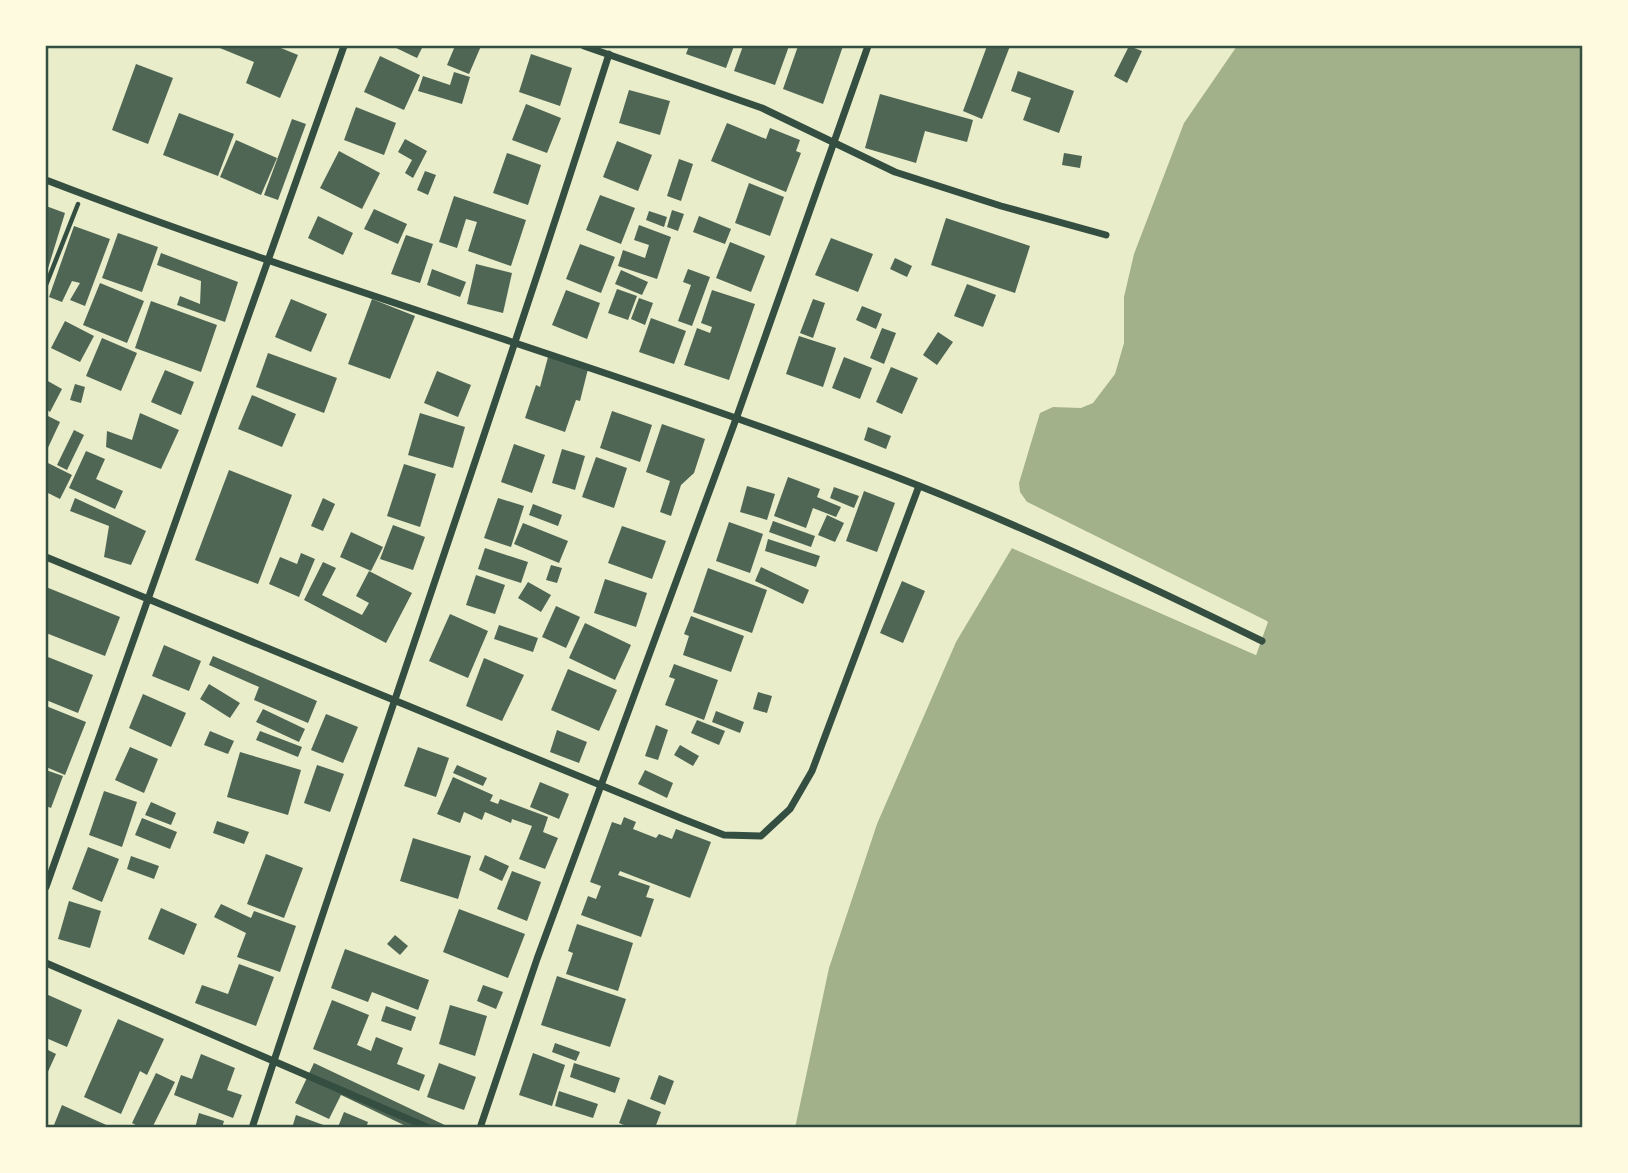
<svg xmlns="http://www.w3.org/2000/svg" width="1628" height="1173" font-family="'PT Sans',sans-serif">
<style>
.water{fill:#a3b18a}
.pier{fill:#e9edc9}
.building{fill:#4f6655}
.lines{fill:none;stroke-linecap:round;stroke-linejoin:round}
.path{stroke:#344e41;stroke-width:4.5}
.minor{stroke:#344e41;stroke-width:7}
.neatline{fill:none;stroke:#344e41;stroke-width:2.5}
</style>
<rect width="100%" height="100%" fill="#e9edc9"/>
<polygon class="water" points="1237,46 1582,46 1582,1127 795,1128 829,968 877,824 956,642 1012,548 1256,655 1267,621 1027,502 1020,492 1019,483 1040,413 1053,407 1081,408 1093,403 1115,374 1124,343 1124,297 1134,254 1184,123"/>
<polygon class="pier" points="1027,502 1268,622 1256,655 1012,548 1013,545 1254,650 1259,640 1263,623 1026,506"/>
<g class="building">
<polygon points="215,46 276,46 298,55 280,98 246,83 254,62"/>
<polygon points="392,46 423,46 417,58"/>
<polygon points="455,46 481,46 469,74 447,65"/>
<polygon points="689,46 734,46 726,68 686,54"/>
<polygon points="743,46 789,46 775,85 734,71"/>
<polygon points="798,46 843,46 823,104 783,89"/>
<polygon points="987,46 1010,46 982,119 963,111"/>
<polygon points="1129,46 1142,51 1127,83 1114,76"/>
<polygon points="531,54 572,68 560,106 519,92"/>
<polygon points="380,56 420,75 404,110 364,92"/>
<polygon points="136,64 173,78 148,144 112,130"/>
<polygon points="1018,71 1074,91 1059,133 1023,120 1031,98 1011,91"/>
<polygon points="454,72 470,77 462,104 418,91 423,76 450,85"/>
<polygon points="629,90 670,101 660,135 619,123"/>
<polygon points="880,94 973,120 967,142 925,131 916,163 865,148"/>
<polygon points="526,104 561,118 547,153 512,140"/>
<polygon points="356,107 396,123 384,155 344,140"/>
<polygon points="179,113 234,134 218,176 163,155"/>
<polygon points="292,119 306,124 278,200 264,195"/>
<polygon points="727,123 766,139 770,128 800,140 796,151 801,153 786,192 711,161"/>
<polygon points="405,139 427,151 413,178 405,173 412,160 398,152"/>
<polygon points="236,140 277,158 261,195 220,177"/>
<polygon points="617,141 652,155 638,191 603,177"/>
<polygon points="339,151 380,173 362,209 320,188"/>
<polygon points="507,153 541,165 528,205 493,193"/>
<polygon points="1064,153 1082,156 1080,168 1062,165"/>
<polygon points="679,159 693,164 681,201 667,196"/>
<polygon points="425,171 436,175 428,195 417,190"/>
<polygon points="749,183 784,197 770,236 735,223"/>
<polygon points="600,195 635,208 621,244 586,230"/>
<polygon points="454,196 526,220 511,266 468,251 477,222 466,219 457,248 439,242"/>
<polygon points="46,206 65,213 46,275"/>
<polygon points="374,209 407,224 398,244 364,229"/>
<polygon points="672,210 684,214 678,231 667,227"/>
<polygon points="649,211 667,217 664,227 646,220"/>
<polygon points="318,216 353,233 343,255 308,238"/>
<polygon points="699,216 731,229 725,244 693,232"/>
<polygon points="946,218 1030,246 1015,293 931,265"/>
<polygon points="639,225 671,237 657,279 618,266 623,250 645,258 649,245 634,240"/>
<polygon points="74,226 110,239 85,306 70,300 80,283 72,281 62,302 49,297"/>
<polygon points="118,233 158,247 142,292 102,278"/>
<polygon points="406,235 433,244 420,283 391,274"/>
<polygon points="831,238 873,254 858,292 815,275"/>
<polygon points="730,242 765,256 751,292 716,278"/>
<polygon points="580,244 615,257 601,293 566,279"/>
<polygon points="161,253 238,282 225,322 177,305 180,296 200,304 201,281 157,265"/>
<polygon points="895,258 912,266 907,277 890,269"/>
<polygon points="476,264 512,273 503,313 467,304"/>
<polygon points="432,269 466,282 460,297 427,285"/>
<polygon points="688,269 710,277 692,326 678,321 691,285 683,282"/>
<polygon points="621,270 648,282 642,295 615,284"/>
<polygon points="100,283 144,301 127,343 83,325"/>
<polygon points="967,284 996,295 983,327 954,316"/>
<polygon points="617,289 637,296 628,320 608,313"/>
<polygon points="566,290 600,303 587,339 552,325"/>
<polygon points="712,290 755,304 729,380 684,365 697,328 710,333 712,327 701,323"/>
<polygon points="639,298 653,303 645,325 631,319"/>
<polygon points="291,299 327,314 311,352 275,337"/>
<polygon points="372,299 415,316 390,379 348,364"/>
<polygon points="813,299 825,303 813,338 800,333"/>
<polygon points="151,301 217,325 201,372 135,348"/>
<polygon points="862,306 882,314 876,329 856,320"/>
<polygon points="651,318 686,331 674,364 639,352"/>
<polygon points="65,321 94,336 80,362 51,348"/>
<polygon points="882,328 896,333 884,364 870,358"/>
<polygon points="938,332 953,342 937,365 923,355"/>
<polygon points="799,336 836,348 823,387 786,374"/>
<polygon points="102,338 137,353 121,391 86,376"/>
<polygon points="268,353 337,378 324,413 256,387"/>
<polygon points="548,357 588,369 580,401 576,400 565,432 525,418 536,385 540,387"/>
<polygon points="844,357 872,368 860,399 832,388"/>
<polygon points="891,367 918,378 902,414 876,402"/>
<polygon points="165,370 194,382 181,415 151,402"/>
<polygon points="437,371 471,385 458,417 424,403"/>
<polygon points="46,380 62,389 50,412 46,409"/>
<polygon points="75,384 85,387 81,403 70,400"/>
<polygon points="252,395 296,414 282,447 238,429"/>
<polygon points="612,411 652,425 640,462 600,448"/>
<polygon points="140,413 179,430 161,469 106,447 107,431 132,440"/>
<polygon points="420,413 465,427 453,468 408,455"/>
<polygon points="46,415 60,422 46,452"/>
<polygon points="662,424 705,439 694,473 681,485 671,516 660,512 670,481 646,472"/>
<polygon points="868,427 891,436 886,449 864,440"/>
<polygon points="74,430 84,435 67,470 57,465"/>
<polygon points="514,444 545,455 532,493 501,482"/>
<polygon points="562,449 585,456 575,490 552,483"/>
<polygon points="86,451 105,459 96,479 123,491 115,509 69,488"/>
<polygon points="596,457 627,468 614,508 582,497"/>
<polygon points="46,462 72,475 60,499 46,492"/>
<polygon points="404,464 436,474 420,527 387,516"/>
<polygon points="229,470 292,495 258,584 195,560"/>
<polygon points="788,477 820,489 817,497 841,507 836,517 813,508 806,528 774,516"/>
<polygon points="747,486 775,494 767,520 740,512"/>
<polygon points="834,487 859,496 854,508 830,498"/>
<polygon points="864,491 895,503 877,552 846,541"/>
<polygon points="75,498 146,531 131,565 104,557 109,526 70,511"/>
<polygon points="323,498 335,504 323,531 311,526"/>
<polygon points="498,498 524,506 511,547 484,538"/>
<polygon points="533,504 562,515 558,526 529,515"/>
<polygon points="827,515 844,523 835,542 818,535"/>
<polygon points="773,521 815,536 811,547 769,532"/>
<polygon points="729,522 763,534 750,573 716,561"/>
<polygon points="523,523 568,541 559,563 514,544"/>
<polygon points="393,525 425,537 413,570 380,559"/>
<polygon points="622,526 666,541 652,579 608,563"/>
<polygon points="351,532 383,547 371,571 340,557"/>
<polygon points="768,539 820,556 816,567 765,551"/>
<polygon points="485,548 528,562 521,583 478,569"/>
<polygon points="301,553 315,559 299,597 269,584 280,557 297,564"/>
<polygon points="323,562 336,568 322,595 362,615 369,603 356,596 369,571 412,593 386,643 304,600"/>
<polygon points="551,565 562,568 557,583 546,580"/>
<polygon points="761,567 809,590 803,604 755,581"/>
<polygon points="708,568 767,590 752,633 693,612"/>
<polygon points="476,575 505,585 495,614 466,605"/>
<polygon points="605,579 647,593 636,627 594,613"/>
<polygon points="902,581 925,591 903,643 880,633"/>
<polygon points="528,582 551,595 541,612 518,598"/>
<polygon points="46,587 120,617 105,656 46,633"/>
<polygon points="556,606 580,617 566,648 542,637"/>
<polygon points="450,614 488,631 468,678 429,661"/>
<polygon points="691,616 744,636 731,672 683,655 689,636 684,634"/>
<polygon points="585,623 631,645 615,680 569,658"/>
<polygon points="499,625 538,638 533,652 494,639"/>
<polygon points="164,645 201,661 189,691 152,676"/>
<polygon points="213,656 317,701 308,723 254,700 259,687 209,665"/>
<polygon points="48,657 93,675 78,713 46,700"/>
<polygon points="484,658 524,675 502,721 466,706"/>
<polygon points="674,664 718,680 704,720 665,705 675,679 669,677"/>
<polygon points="568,669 617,690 599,731 551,710"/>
<polygon points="209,684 240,703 230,718 200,699"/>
<polygon points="758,692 772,696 767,713 753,709"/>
<polygon points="143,694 186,713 171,747 129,728"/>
<polygon points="46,706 86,722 65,775 46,767"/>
<polygon points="263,709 305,729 299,742 256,722"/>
<polygon points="716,711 744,722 740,733 712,722"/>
<polygon points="326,714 358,727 343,763 311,750"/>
<polygon points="697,720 725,731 719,745 691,733"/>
<polygon points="656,725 668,730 658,760 645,756"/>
<polygon points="557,730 587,742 579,763 550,752"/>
<polygon points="210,731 234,741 228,754 204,745"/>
<polygon points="260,731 302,747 298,757 256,740"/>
<polygon points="680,745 699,756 693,766 674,755"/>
<polygon points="130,747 158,759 144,793 115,780"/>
<polygon points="418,747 449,758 436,797 404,786"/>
<polygon points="240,752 301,770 288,815 227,797"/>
<polygon points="317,765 344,774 330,812 304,803"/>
<polygon points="457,765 487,778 483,786 453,773"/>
<polygon points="46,770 63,776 51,808 46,806"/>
<polygon points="645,770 673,783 667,798 638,784"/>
<polygon points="453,777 493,795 490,801 498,804 500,799 548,817 543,832 558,838 545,869 519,859 532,826 512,819 511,823 485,812 482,820 464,812 460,823 437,814"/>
<polygon points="540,782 569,794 559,819 530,807"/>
<polygon points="104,791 137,802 122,847 89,835"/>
<polygon points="151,802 176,813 171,825 145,815"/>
<polygon points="624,817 636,822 633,829 656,838 659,834 672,839 676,829 711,842 690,898 620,871 618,875 650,886 646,897 654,899 641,937 581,915 588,896 596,899 601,886 590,882 612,822 621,825"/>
<polygon points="142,818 177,832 170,849 135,835"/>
<polygon points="217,821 249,832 244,844 213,833"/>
<polygon points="413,838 471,856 458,899 400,881"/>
<polygon points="88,847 119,859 102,902 72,889"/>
<polygon points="266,854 303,868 284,918 247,904"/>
<polygon points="485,855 509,866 502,881 479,870"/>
<polygon points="131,856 159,866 154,879 127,869"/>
<polygon points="512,871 541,882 527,921 497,909"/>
<polygon points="69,901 101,911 90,948 58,939"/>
<polygon points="221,904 251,918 254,911 296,926 280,972 237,957 246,933 214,917"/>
<polygon points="161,908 197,924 184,955 148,939"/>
<polygon points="459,909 525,934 508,978 443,952"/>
<polygon points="577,924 633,943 618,991 566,974 573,953 568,951"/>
<polygon points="395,935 408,946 400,955 387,944"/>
<polygon points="345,949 429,980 418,1010 372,992 368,1002 331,988"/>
<polygon points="239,964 274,977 256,1026 195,1003 202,985 228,994"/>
<polygon points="557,976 626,999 610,1047 541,1025"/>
<polygon points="483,985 503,992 496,1009 477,1001"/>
<polygon points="46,994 82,1010 67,1047 46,1038"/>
<polygon points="332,1000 369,1015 357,1045 371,1051 376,1037 403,1048 397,1064 425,1075 419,1091 313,1049"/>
<polygon points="450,1005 487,1016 475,1056 439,1044"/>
<polygon points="386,1006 416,1017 411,1031 381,1021"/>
<polygon points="118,1019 164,1039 147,1075 140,1071 121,1114 84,1097"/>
<polygon points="555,1043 580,1052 576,1061 552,1052"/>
<polygon points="46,1049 56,1054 46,1076"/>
<polygon points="533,1053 565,1065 552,1106 519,1095"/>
<polygon points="201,1054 235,1068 227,1090 242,1095 233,1118 174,1095 181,1075 192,1079"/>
<polygon points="314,1063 451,1128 410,1128 341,1095 329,1119 295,1103"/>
<polygon points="439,1063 476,1077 464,1110 427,1097"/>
<polygon points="574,1063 620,1078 615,1093 570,1077"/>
<polygon points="156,1073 175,1082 152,1128 141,1128 132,1123"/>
<polygon points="659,1075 674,1081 665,1105 650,1099"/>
<polygon points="559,1091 598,1104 593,1118 555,1106"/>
<polygon points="628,1099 661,1112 655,1128 631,1128 619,1123"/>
<polygon points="62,1105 113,1128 54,1125"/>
<polygon points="344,1112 368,1122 366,1128 338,1127"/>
<polygon points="199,1113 224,1121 222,1128 195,1128"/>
<polygon points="296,1115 329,1127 329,1128 292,1128"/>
</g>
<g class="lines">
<polyline class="path" points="46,285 78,204"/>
<g class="minor">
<polyline points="584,46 762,108 895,172 1001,206 1106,235"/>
<path d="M46,180C335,291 634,374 922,487C1038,533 1150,586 1262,641"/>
<polyline points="46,557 683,819 724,835 761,836 790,809 812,771 919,486"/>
<polyline points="46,887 344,46"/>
<polyline points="46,963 429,1128"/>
<path d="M252,1128C369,769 495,413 609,54"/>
<polyline points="480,1128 537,959 736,419 868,46"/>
</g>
</g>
<rect width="1628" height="1173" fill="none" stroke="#fefae0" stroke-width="94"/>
<rect x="47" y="47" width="1534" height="1079" class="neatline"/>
</svg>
